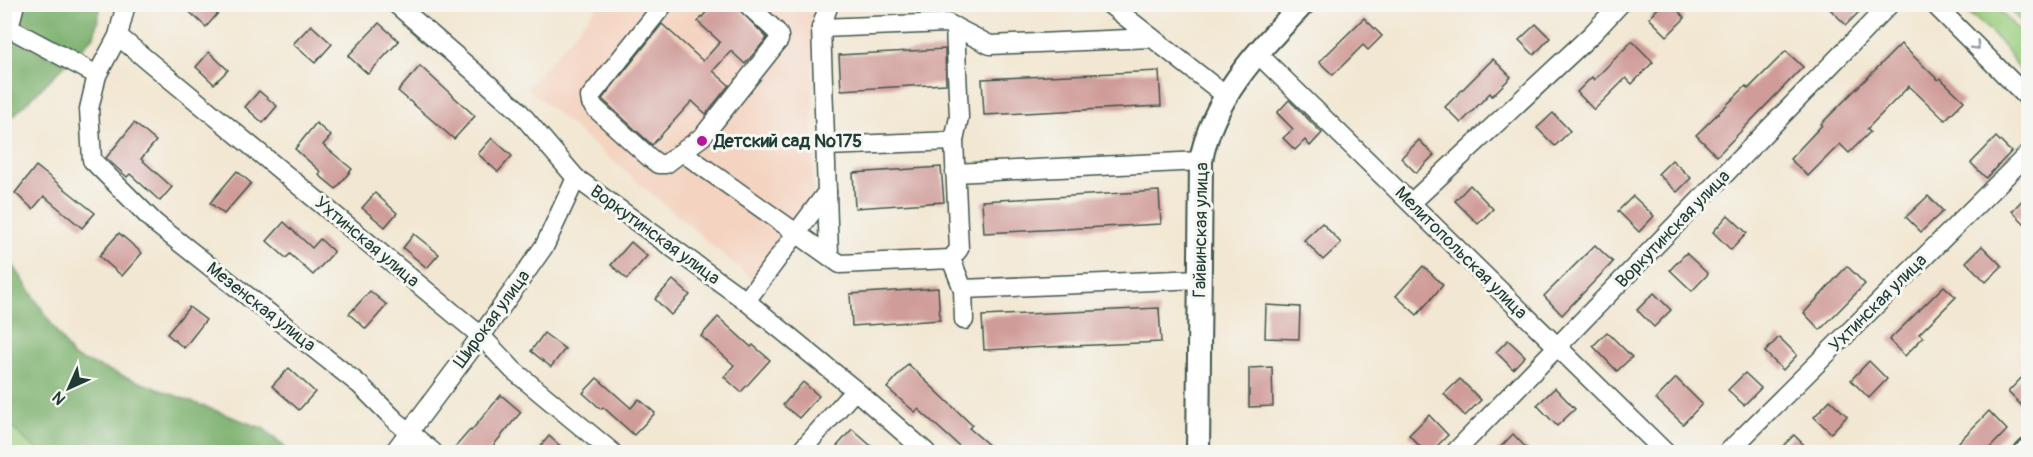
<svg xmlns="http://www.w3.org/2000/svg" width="2033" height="457" font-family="Pangolin,sans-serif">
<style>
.built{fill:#f4d3c0}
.green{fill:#9acd7e;stroke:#5c8559;stroke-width:1.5}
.forest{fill:#7bb06d;stroke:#4d7650;stroke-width:1.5}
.building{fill:#d09c99}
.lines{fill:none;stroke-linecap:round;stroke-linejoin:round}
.minor-casing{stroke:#3f564c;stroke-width:21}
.major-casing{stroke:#3f564c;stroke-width:26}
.minor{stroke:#fff;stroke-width:18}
.major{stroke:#fff;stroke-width:22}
.oneway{stroke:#8f9e9a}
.poi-dot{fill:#b5179e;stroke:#f6f6f2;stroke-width:2}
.labels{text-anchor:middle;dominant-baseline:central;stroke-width:6;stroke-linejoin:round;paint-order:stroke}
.poi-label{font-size:18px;font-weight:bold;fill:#1f3d34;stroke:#f6f6f2;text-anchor:start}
.street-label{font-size:18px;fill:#1f3d34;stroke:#f6f6f2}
</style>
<rect width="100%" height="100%" fill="#f6f6f2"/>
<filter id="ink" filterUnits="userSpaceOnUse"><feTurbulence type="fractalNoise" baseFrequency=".0167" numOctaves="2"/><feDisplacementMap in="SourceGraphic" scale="12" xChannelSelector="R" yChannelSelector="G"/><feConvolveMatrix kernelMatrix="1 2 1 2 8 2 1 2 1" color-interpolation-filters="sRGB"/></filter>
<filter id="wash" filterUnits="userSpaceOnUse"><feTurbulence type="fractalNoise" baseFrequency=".008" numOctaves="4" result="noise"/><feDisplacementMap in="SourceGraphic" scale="24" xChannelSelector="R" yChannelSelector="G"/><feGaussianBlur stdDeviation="1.35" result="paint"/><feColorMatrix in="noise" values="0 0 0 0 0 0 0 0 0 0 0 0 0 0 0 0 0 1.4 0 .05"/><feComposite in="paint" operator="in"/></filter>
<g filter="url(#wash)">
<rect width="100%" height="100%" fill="#f2e7d2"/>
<polygon class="built" points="599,5 812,5 814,194 752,279 527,88"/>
<g class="green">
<path d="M1954,5H1994L2028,40V83C2010,52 1988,22 1954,5Z"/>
<polygon points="2005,5 2028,5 2028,29"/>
<polygon points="5,421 39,452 5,452"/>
</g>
<g class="forest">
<polygon points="5,5 101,5 94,36 5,124"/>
<polygon points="4,251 73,357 264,429 290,452 39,452 5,421"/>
</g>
<g id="blocks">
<g class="building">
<polygon points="181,4 226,4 206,27"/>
<polygon points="713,4 734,4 767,38 745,64 731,51 713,71 729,85 706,114 692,101 652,145 602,99 662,24 703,61 720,42 698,22"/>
<polygon points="1662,4 1672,4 1685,18 1667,36 1649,18"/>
<polygon points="1825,4 1867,4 1846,25"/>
<polygon points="1364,18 1382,36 1368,50 1363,45 1333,75 1319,62"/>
<polygon points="379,23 399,41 368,74 348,56"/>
<polygon points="1536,24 1550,38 1534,55 1519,40"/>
<polygon points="311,25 332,44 315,63 293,44"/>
<polygon points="1632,41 1653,62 1632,84 1626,78 1594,110 1577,92 1592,77 1594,80"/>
<polygon points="1901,44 1938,80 1940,78 1964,101 1945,120 1909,86 1867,129 1870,132 1849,153 1840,144 1808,176 1790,159 1822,125 1821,124"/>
<polygon points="945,49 946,84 841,90 839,55"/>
<polygon points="1786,51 1803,67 1717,156 1696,135 1746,86 1748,89"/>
<polygon points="209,52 228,70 214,84 196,67"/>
<polygon points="1493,59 1511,77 1492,96 1490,93 1461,123 1445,107"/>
<polygon points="420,66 475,116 454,139 398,91"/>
<polygon points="1159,71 1161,106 984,115 982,79"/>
<polygon points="259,91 277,106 263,123 245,107"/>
<polygon points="1289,100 1322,133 1310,146 1305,140 1295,150 1283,138 1293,129 1277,113"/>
<polygon points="1553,113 1570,131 1555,146 1537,128"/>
<polygon points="134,123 156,141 141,159 172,187 160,201 130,174 127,177 106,158"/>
<polygon points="316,123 331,136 323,145 352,169 336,189 319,175 321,172 295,149"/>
<polygon points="1996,137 2011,152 1986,178 1971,163"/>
<polygon points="492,138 512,156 498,172 478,154"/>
<polygon points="1419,140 1434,155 1416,173 1401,158"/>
<polygon points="1672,160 1691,178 1677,192 1658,174"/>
<polygon points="36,166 95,213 82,228 44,196 33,209 15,193"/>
<polygon points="941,167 944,202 855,208 853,173"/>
<polygon points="237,171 251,183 224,214 210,203"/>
<polygon points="1470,185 1493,209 1478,224 1455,201"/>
<polygon points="1159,191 1161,224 984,233 982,201"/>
<polygon points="375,193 397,213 385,227 362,208"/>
<polygon points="2028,194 2028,227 2012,211"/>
<polygon points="1633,196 1654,216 1639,232 1618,211"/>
<polygon points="1928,196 1943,211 1921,232 1906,217"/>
<polygon points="1728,215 1747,233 1731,250 1713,232"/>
<polygon points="284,222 312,248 320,239 334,252 313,275 290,254 286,258 267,241"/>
<polygon points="1322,223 1341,243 1323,260 1304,240"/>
<polygon points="119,233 142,253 122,276 99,256"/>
<polygon points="414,234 439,254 427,268 403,248"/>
<polygon points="631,242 647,256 627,279 611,265"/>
<polygon points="1595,245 1613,262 1562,315 1544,296"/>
<polygon points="1982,246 2002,266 1986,282 1966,262"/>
<polygon points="1686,253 1708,274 1692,291 1670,270"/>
<polygon points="1423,266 1443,285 1417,315 1396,296"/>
<polygon points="1847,266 1865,284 1820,330 1804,313"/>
<polygon points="673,280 690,295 671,315 655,299"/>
<polygon points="1944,286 1956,297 1919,334 1923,337 1905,356 1889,340"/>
<polygon points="938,288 940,320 852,326 850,294"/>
<polygon points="370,291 387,305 366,329 349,314"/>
<polygon points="1654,293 1671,310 1654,327 1637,310"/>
<polygon points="1266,305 1300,307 1299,339 1265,338"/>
<polygon points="189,307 206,320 184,348 167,334"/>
<polygon points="1159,308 1161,342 984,350 982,316"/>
<polygon points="718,317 751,347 753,345 770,360 741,392 724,377 734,365 701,336"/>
<polygon points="1607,332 1632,357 1617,371 1593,346"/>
<polygon points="544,333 565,349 551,367 531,351"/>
<polygon points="1779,337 1797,355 1783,370 1765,352"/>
<polygon points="1508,340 1525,356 1513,369 1496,352"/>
<polygon points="1869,361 1887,379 1869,398 1851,380"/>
<polygon points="908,364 972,425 969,428 998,453 967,453 918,409 915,412 887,388"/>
<polygon points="1272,367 1273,406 1249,407 1249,368"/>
<polygon points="289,368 315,392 299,410 272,386"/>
<polygon points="2028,371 2028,412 2008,392"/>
<polygon points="1745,373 1761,388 1744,405 1728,390"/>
<polygon points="597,378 631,408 639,399 655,413 634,435 603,407 601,409 583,393"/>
<polygon points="1676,378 1702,404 1683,424 1656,399"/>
<polygon points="1460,379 1481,400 1465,416 1444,394"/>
<polygon points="803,382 819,396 799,418 783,405"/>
<polygon points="1555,388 1575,409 1557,426 1537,405"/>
<polygon points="501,395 521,412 487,453 450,453 470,430 471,431"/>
<polygon points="1830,400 1847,416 1831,433 1814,417"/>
<polygon points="1989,411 2007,430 1985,453 1948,453"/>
<polygon points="1429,415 1448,435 1430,453 1426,453 1409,435"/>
<polygon points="852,429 879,453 831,453"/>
<polygon points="1513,434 1531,453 1495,453"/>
<polygon points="1794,435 1812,453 1776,453"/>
<polygon points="549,436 568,453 535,453"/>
</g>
</g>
</g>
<g filter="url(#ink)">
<use href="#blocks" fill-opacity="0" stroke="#3f564c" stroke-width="1.5"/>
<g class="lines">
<g class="minor-casing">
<g id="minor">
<polyline points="15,4 9,28 97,75"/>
<polyline points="126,4 118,36 97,75 89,109 92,160 155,223 360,385 396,421 433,452"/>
<polyline points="396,4 517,109 576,178 746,301 855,390 926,452"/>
<polyline points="664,4 590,97 591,103 595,108 650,158 658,164 666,164 703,136 779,40 779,36 776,31 747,4"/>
<polyline points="1109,4 1225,95"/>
<polyline points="1934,4 2028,98"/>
<polyline points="821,28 947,23 990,45 1152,38"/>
<polyline points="118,36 481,336 513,370 612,452"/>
<polyline points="1257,53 1665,452"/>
<polyline points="826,146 954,141"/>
<polyline points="682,152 840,264 951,259 963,289 1200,279"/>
<polyline points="955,173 1201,161"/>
<polyline points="827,192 829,256"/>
<polyline points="1411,203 1592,34 1620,4"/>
<polyline points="951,259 959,249 954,141 959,117 955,27"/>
<polyline points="963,289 964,320"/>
<polyline points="746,301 827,192 821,28 829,4"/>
<polyline points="394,452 481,336 545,245 576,178"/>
<polyline points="800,452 855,390"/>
<polyline points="1455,452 1890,4"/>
<polyline points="1728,452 2028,154"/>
<polyline points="2023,452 2028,447"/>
</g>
</g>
<g class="major-casing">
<path id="major" d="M1198,452L1201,161C1212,97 1259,50 1303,4"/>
</g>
<use href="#minor" class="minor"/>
<use href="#major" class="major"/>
</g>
<defs><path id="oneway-chevron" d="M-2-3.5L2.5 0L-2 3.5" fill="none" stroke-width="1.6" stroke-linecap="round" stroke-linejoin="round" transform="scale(1.5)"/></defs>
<use class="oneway" href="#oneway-chevron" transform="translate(1976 46) rotate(45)"/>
</g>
<circle class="poi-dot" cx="702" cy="141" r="6"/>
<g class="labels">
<g class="poi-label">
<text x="714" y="141">Детский сад №175</text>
</g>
<g class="street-label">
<text transform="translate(1673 229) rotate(-46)">Воркутинская улица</text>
<text transform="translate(1201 230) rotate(-89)">Гайвинская улица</text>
<text transform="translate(655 235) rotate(36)">Воркутинская улица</text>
<text transform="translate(367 242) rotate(40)">Ухтинская улица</text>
<text transform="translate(1461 253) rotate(45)">Мелитопольская улица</text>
<text transform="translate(1878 303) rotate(-45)">Ухтинская улица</text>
<text transform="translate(261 307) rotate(38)">Мезенская улица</text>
<text transform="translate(492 319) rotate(-54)">Широкая улица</text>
</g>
</g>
<rect width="2033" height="457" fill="none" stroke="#f6f6f2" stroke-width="24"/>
<g transform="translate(69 388) rotate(225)" stroke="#f6f6f2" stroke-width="4.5" paint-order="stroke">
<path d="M0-4.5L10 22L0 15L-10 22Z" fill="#1f3d34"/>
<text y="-9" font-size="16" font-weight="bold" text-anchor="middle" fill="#1f3d34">N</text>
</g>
</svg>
